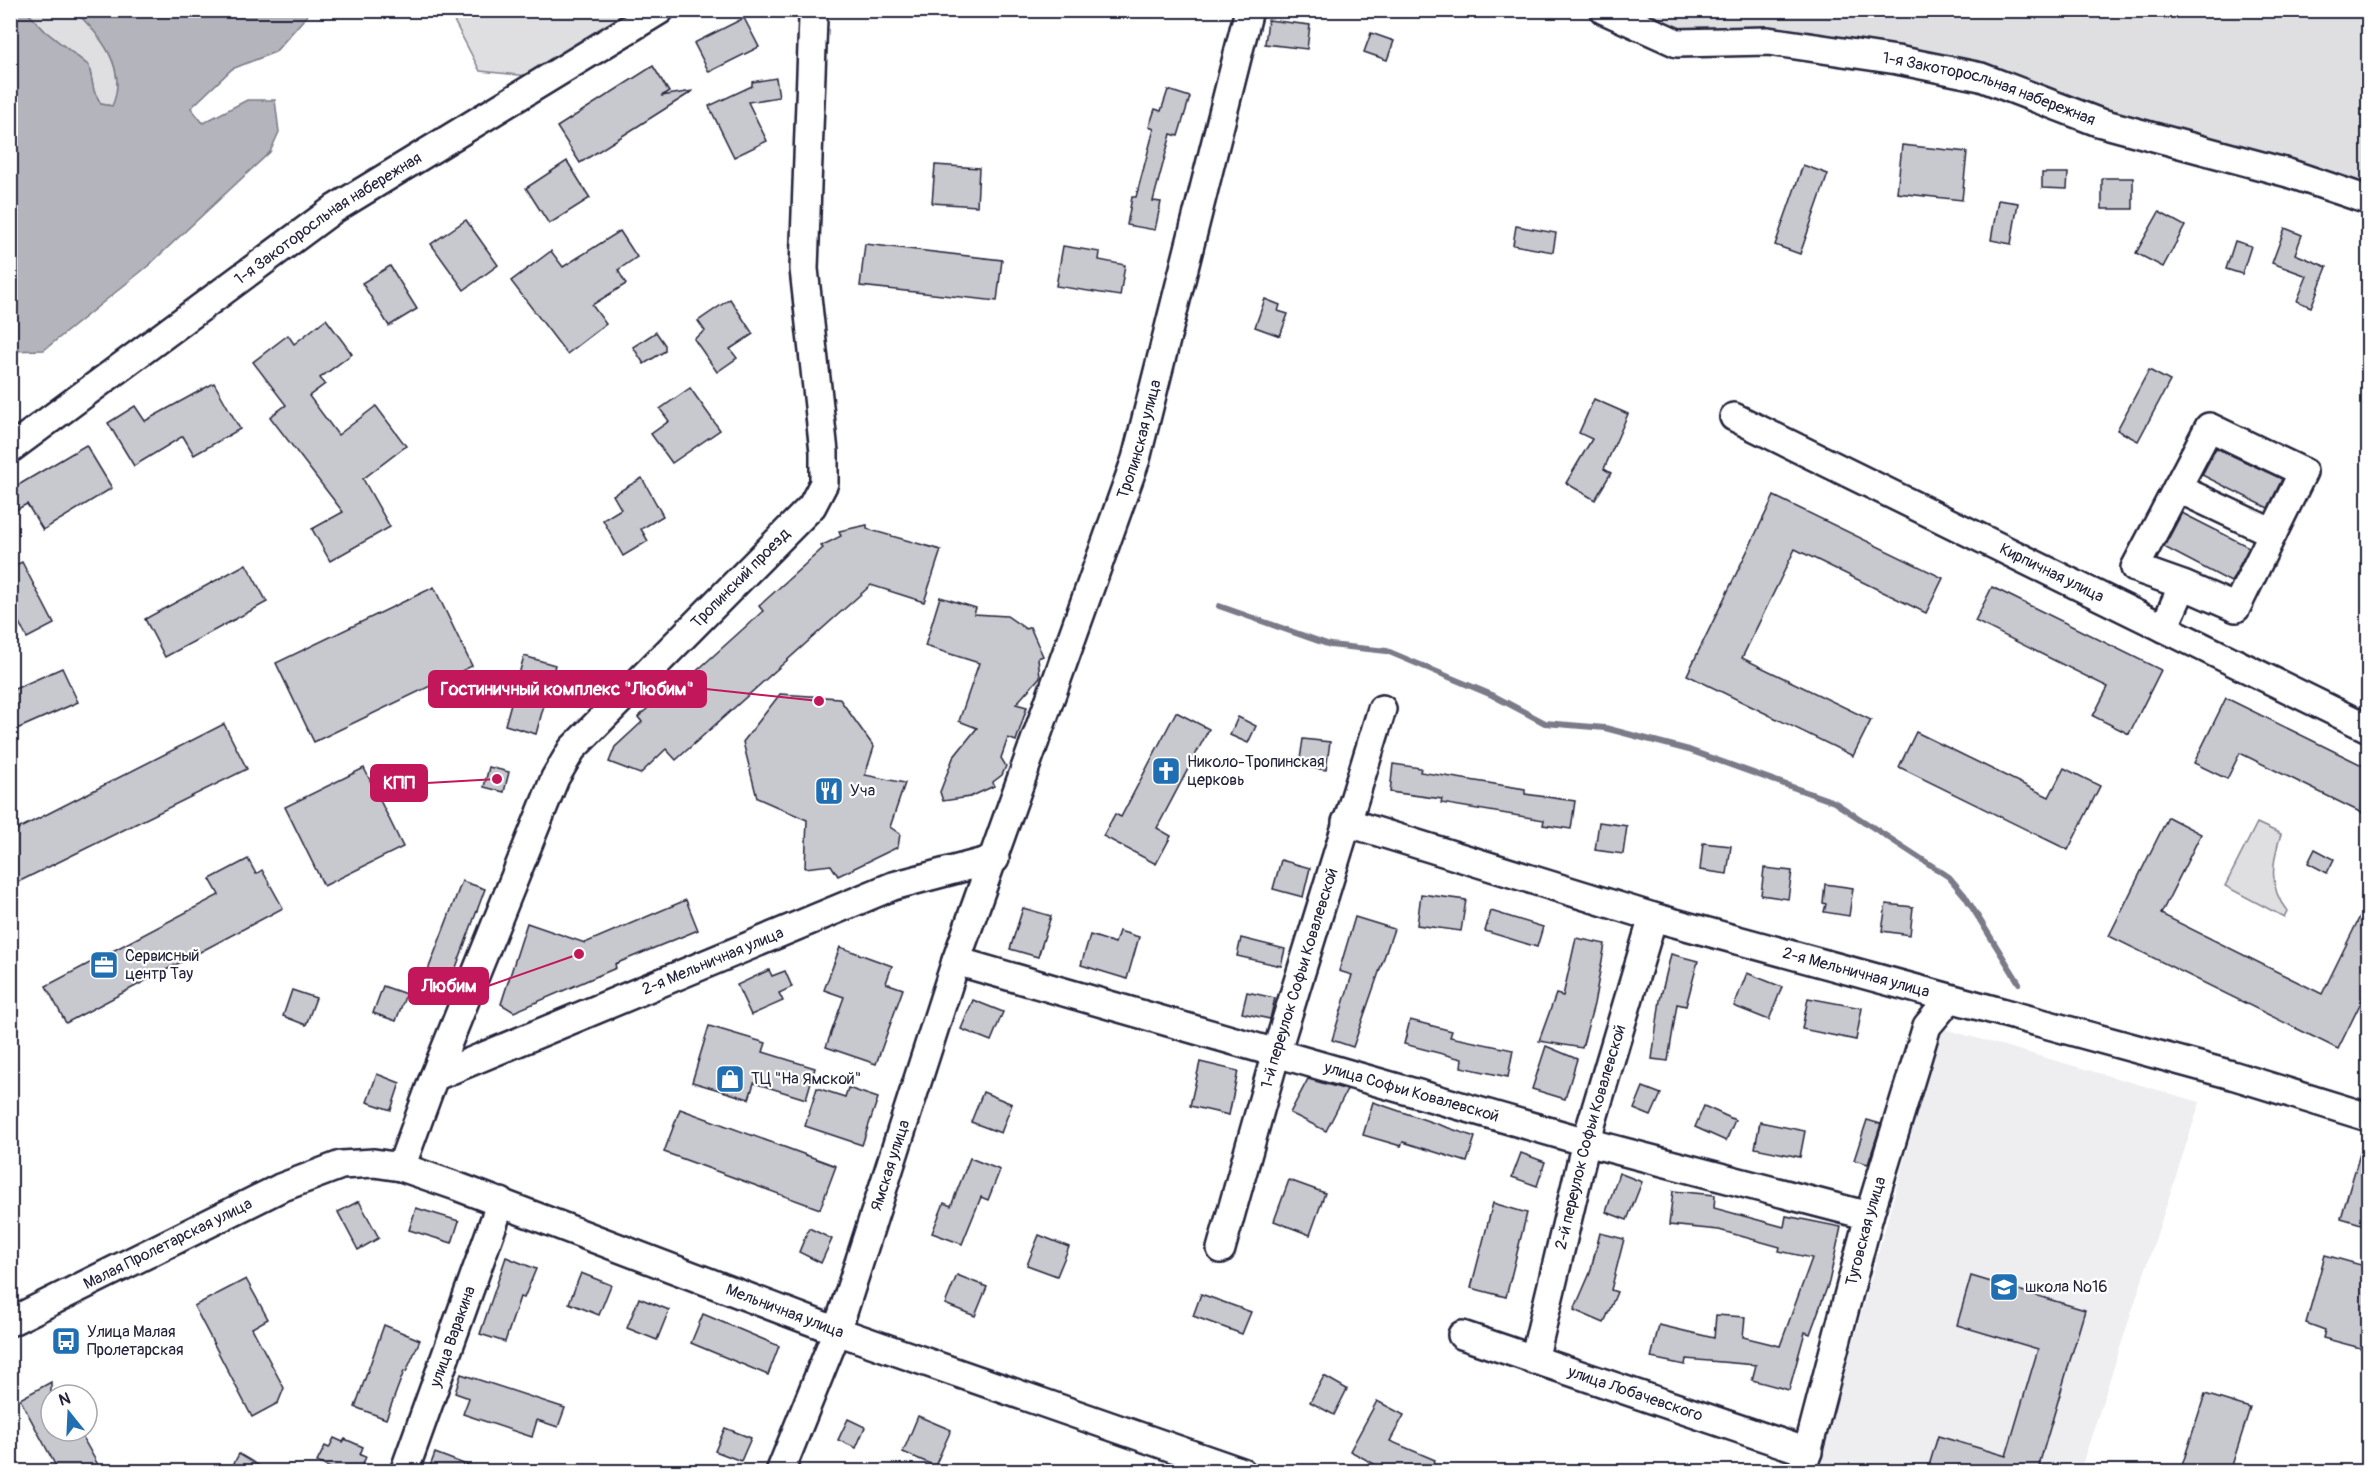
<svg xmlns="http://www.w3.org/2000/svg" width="2379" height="1482" font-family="Pangolin,sans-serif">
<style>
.built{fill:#eeeef1}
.green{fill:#dfdfe2;stroke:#80808e;stroke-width:1.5}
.water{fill:#b4b4bc;stroke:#7a7a88;stroke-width:1.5}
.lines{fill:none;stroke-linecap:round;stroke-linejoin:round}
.stream{stroke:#7a7a88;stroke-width:6}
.building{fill:#c8c8cf;stroke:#22223b;stroke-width:1.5}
.minor-casing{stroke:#22223b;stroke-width:32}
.minor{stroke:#fff;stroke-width:27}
.labels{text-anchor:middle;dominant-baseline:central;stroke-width:4.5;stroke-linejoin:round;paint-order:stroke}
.street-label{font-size:16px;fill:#22223b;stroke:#fff}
.poi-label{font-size:16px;fill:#22223b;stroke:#fff;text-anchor:start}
.leader{fill:none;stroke:#c2185b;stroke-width:2}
.callout-dot{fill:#c2185b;stroke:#fff;stroke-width:2}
.callout{fill:#c2185b;stroke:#c2185b;stroke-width:2}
.callout-label{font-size:18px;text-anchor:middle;font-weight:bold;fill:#fff}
</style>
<rect width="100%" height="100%" fill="#fff"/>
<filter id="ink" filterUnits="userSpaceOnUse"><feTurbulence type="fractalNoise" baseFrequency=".0167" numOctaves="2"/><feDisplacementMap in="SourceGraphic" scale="12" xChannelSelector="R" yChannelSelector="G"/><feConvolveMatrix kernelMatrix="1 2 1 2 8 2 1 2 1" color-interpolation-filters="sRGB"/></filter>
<g filter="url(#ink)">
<polygon class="built" points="1941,1028 2200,1102 2080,1471 1817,1472"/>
<g class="green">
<polygon points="1884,10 1958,15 1981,10 2368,11 2368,185 2340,176 2288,173 1981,77 1677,43 1604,11"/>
<path d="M26,11H75C101,36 127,67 113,106L101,104L94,91L89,66L45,31Z"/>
<polygon points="449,11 646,11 539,77 480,71"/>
<path d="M2257,823L2281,834C2272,862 2268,887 2287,911L2284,917L2225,886Z"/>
</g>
<path class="water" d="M10,11H26L45,31L89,66L94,91L101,104L112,106C129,69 100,35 75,11H311L275,52L232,69L191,108L203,123L247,100H275L279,132L270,152L148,266L44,350L11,351Z"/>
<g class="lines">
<polyline class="stream" points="1219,606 1330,645 1387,651 1492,695 1545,723 1605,728 1689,750 1834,802 1949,877 1965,896 2019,983"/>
</g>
<g class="building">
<polygon points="744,18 759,47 709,72 694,43"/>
<polygon points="1268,20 1310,25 1307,49 1265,44"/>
<polygon points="1371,33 1394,41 1387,60 1364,52"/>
<polygon points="653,66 669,92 661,96 693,91 580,163 557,127"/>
<polygon points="776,78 779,97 748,102 767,141 734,157 709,106 752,86 752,82"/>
<polygon points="1168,90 1190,97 1178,136 1171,134 1153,201 1161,202 1155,230 1127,225 1132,197 1136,197 1154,129 1149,127 1155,109 1161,111"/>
<polygon points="1902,145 1967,152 1962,200 1897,193"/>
<polygon points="567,161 590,198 549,224 526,188"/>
<polygon points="935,165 979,168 977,206 932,203"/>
<polygon points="1803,165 1828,174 1800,254 1775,245"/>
<polygon points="2042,173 2068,173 2067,189 2042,188"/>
<rect x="2102" y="178" width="31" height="31"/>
<polygon points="1998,200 2018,203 2011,244 1991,240"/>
<polygon points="2159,212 2185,226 2163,267 2136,253"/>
<polygon points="466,220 498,265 464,290 431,244"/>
<polygon points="1516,226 1556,233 1553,252 1513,245"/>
<polygon points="2285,228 2302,235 2295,254 2327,267 2311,307 2297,301 2307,276 2272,263"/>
<polygon points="620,231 637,257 618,270 626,284 592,305 606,324 567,354 511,281 551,251 563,267"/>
<polygon points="2235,241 2251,246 2242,274 2226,269"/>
<polygon points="865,244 1002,260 997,301 860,286"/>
<polygon points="1063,246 1100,252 1099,260 1125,265 1120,296 1056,286"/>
<polygon points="390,266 417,309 389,326 362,283"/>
<polygon points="730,299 753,334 730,349 737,358 717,372 694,339 705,331 698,321"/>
<polygon points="1265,299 1280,305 1278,311 1288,314 1280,336 1255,327"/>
<polygon points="326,319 352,354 320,378 325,384 309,396 338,435 376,406 406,446 363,479 390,527 330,561 312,529 343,512 270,417 286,405 253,362 288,335 294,344"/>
<polygon points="656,332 665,345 665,351 644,364 633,347"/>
<polygon points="2149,370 2170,381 2138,441 2117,430"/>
<polygon points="214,383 240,429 194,455 183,436 134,466 108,423 135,406 145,421"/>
<polygon points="690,388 720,430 672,463 651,434 669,421 660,409"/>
<polygon points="1594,399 1628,414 1604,469 1611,473 1595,500 1566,483 1592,439 1579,433"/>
<polygon points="86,445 112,488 43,530 27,504 10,513 10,490"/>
<polygon points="2216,448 2282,479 2268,508 2202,475"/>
<polygon points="642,478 663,516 641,529 648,541 623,556 603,520 621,509 613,495"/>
<polygon points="1774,496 1943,578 1926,613 1795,549 1742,658 1871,720 1853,756 1687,675"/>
<polygon points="2182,513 2249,547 2231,582 2164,547"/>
<polygon points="867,525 867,529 941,550 924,602 871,585 676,760 666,749 640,774 609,762 615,747 642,722 638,717 688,672 691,676 763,611 759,606 823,548 821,546 841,536 839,531"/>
<polygon points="22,562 54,624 27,638 10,605 10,568"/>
<polygon points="246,564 267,602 165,657 145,619"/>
<polygon points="434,587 472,666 314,742 276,663"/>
<polygon points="1992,587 2161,670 2129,734 2093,716 2108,687 1975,621"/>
<polygon points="940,597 976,608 974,614 1007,616 1026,629 1030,627 1043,656 1038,658 1040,677 1016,704 1027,707 1016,741 1008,738 1001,758 1006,766 1002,775 993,782 994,786 970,797 943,801 940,792 953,758 977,728 959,721 979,663 925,646"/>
<polygon points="524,656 555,665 536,734 505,725"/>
<polygon points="62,668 78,702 10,732 10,691"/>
<polygon points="780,694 839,698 874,747 865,775 905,783 890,827 900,834 898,847 838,876 831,865 805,868 807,820 757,798 743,742"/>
<polygon points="2226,698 2368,768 2368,816 2240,753 2227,779 2194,763"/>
<polygon points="1176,712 1209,729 1157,828 1171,836 1156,864 1103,836 1115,814 1121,817"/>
<polygon points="1238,717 1256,726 1248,743 1230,735"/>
<polygon points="224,724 247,769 10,886 10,833"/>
<polygon points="1916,732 2049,797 2064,768 2100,786 2068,850 1899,767"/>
<polygon points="1303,739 1330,742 1326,770 1299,766"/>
<polygon points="1393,764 1421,768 1420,772 1525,789 1525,794 1575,801 1571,829 1543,825 1544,820 1441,803 1442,799 1390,792"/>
<polygon points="489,767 509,772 504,792 484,787"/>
<polygon points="364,768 403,847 324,886 285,807"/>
<polygon points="2168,817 2201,834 2161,914 2322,994 2368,900 2368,988 2338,1049 2109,936"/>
<polygon points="1599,822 1627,826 1623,854 1595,850"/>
<polygon points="1703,843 1731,846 1727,874 1700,870"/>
<polygon points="2315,849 2334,859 2327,873 2308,863"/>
<polygon points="248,859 256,874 262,870 283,908 66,1023 46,986 219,895 210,879"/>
<polygon points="1281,860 1310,868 1303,897 1273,889"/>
<polygon points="1764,868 1792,871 1788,899 1761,895"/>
<polygon points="462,881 485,889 444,1000 420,991"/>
<polygon points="1825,884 1853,888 1849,916 1824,912 1826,904 1823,903"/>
<polygon points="1421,894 1466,900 1461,931 1417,925"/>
<polygon points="686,900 698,930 615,964 616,968 514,1012 501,1004 527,923 585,943"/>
<polygon points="1886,904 1913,907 1910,935 1882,931"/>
<polygon points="1023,908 1051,916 1038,957 1010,949"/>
<polygon points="1491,911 1543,927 1537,947 1485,931"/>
<polygon points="1355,917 1394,929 1353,1047 1332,1040 1352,975 1339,971"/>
<polygon points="1119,931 1139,937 1127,979 1081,965 1090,935 1115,943"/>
<polygon points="1241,938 1285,949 1281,966 1237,956"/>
<polygon points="1576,938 1605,944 1594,1004 1582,1048 1539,1041 1556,994 1563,996"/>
<polygon points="840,947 892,966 886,983 903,989 876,1064 826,1047 844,997 824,990"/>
<polygon points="1671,954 1698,961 1686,1006 1677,1004 1668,1061 1652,1059 1660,1000"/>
<polygon points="769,970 772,976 785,971 792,987 779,993 783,1001 751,1015 737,985"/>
<polygon points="1747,973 1782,987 1769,1020 1734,1006"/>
<polygon points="383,986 406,994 396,1021 373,1013"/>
<polygon points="292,990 316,998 306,1025 283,1016"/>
<polygon points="1247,992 1275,998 1270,1019 1242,1013"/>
<polygon points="1808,998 1862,1008 1856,1040 1802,1029"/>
<polygon points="973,1000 1003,1012 991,1041 961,1029"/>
<polygon points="1410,1020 1452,1031 1450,1037 1513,1050 1508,1077 1461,1067 1462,1059 1404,1044"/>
<polygon points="709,1026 766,1043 763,1052 815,1068 806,1099 754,1083 749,1099 692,1082"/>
<polygon points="1546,1046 1577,1059 1565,1099 1532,1089"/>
<polygon points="1200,1062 1238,1071 1229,1115 1190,1106"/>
<polygon points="377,1074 400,1083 391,1110 367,1102"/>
<polygon points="1308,1079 1347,1090 1326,1131 1290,1113"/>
<polygon points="1643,1087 1661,1094 1651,1116 1634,1109"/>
<polygon points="817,1088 845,1097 848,1088 878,1098 862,1145 805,1126"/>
<polygon points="983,1092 1012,1104 1001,1133 971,1122"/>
<polygon points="1373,1102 1475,1137 1467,1162 1403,1142 1401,1146 1363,1135"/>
<polygon points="1704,1106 1735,1120 1726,1141 1695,1127"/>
<polygon points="680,1109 836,1166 820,1209 664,1152"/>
<polygon points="1867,1120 1881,1124 1868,1164 1854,1160"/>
<polygon points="1760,1122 1805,1131 1800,1157 1755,1148"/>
<polygon points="2364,1140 2368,1140 2368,1226 2341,1218"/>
<polygon points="1521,1153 1545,1162 1537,1186 1512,1177"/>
<polygon points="970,1158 1000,1170 988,1200 981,1197 962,1244 932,1233 944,1203 951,1206"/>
<polygon points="1619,1173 1642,1182 1627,1220 1606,1212"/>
<polygon points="1289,1180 1325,1193 1310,1235 1274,1221"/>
<polygon points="1673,1191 1715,1195 1714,1208 1784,1227 1786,1216 1841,1227 1829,1282 1810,1334 1805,1332 1789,1390 1752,1380 1756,1365 1686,1359 1685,1365 1651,1358 1659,1325 1714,1338 1716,1315 1745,1317 1743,1337 1780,1346 1812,1258 1779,1251 1780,1247 1719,1230 1669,1225"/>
<polygon points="359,1201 379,1238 358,1250 338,1212"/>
<polygon points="1493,1203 1527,1213 1506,1297 1471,1288"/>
<polygon points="416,1208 459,1221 452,1243 409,1230"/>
<polygon points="809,1228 832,1239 821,1263 799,1252"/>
<polygon points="1600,1233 1624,1239 1611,1290 1617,1292 1604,1323 1574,1310 1590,1273"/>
<polygon points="1039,1235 1069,1247 1057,1276 1027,1265"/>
<polygon points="2325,1255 2368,1267 2368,1350 2323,1338 2325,1330 2306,1323"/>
<polygon points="506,1257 536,1269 524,1298 520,1297 505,1342 480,1334"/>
<polygon points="581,1273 611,1285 599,1315 569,1303"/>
<polygon points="957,1275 987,1287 975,1316 945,1304"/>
<polygon points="1971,1276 2085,1310 2039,1465 2046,1467 2045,1472 1937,1472 1928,1469 1938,1436 2006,1456 2038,1349 1957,1325"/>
<polygon points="246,1279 268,1319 252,1328 284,1388 278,1403 252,1417 194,1306"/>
<polygon points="1201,1294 1251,1312 1242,1334 1193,1316"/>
<polygon points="639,1298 669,1310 657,1340 627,1328"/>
<polygon points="703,1314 779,1346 768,1375 691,1343"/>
<polygon points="384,1325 420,1340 406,1372 404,1371 386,1419 355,1407"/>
<polygon points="461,1374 565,1408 558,1427 537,1420 532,1437 463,1414 469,1398 455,1393"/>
<polygon points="1324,1376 1347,1389 1334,1415 1310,1402"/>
<polygon points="51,1382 51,1431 79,1431 102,1472 59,1472 20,1399"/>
<polygon points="2205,1394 2250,1408 2230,1472 2180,1472"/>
<polygon points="1377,1401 1404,1415 1390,1441 1435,1460 1431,1472 1389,1472 1350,1451"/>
<polygon points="918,1416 951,1430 935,1466 903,1452"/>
<polygon points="848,1419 865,1427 856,1448 838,1440"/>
<polygon points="725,1428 751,1438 741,1461 715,1451"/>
<polygon points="334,1438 343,1442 345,1439 363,1447 360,1455 366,1457 359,1472 338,1472 317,1462 325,1446 329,1448"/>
<polygon points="435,1453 480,1470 480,1472 428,1472"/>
<polygon points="239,1454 270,1472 229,1472"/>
</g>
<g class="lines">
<g class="minor-casing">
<g id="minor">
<path id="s1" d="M1604,10L1677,43L1768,41L1897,60L1981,77L2098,122L2288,173L2368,200"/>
<path id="s2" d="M1734,417L2368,728"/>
<path id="s3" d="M10,449L334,209L660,10"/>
<polyline points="2177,488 2273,533"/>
<polyline points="2164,628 2183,585 2236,608 2303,472 2209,427 2135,568 2183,585"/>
<path id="s4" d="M1346,822L1653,917L2232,1075L2368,1117"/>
<path id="s5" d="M956,961L1586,1142L1869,1216"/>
<path id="s6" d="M434,1077L893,886L995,859"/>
<path id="s7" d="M401,1167L434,1077L555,778L572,749L812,506L824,483V452L804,269L813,18L811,10"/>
<path id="s8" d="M1221,1249L1276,1053L1382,709"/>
<path id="s9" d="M10,1322L280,1188L341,1165L374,1163L401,1167L456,1186L837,1331L1242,1472"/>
<path id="s10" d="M1462,1335L1808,1452"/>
<path id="s11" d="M1534,1360L1586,1142L1653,917"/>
<path id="s12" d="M404,1472L501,1202"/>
<path id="s13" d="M780,1472L837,1331L956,961L1136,459L1249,10"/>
<path id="s14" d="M1802,1472L1869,1216L1927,1026L1949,1000"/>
</g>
</g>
<use href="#minor" class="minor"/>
</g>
</g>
<defs>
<g id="church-square" transform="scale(1.5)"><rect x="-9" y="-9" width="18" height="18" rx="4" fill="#1f6fb2" stroke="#fff"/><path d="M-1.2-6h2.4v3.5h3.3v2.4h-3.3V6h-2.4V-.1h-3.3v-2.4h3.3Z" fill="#fff"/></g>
<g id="restaurant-square" transform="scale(1.5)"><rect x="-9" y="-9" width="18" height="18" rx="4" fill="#1f6fb2" stroke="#fff"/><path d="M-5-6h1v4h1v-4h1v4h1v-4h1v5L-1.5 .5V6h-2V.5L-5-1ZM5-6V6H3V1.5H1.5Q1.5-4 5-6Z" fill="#fff"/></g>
<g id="office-square" transform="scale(1.5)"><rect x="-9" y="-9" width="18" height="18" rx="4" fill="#1f6fb2" stroke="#fff"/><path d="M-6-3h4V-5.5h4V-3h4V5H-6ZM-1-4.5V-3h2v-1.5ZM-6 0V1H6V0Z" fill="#fff"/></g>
<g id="shop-square" transform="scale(1.5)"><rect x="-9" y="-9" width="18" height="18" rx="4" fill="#1f6fb2" stroke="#fff"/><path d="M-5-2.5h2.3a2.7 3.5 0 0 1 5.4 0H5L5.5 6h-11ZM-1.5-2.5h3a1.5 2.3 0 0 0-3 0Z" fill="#fff"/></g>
<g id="school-square" transform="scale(1.5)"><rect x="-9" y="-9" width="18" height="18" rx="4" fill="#1f6fb2" stroke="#fff"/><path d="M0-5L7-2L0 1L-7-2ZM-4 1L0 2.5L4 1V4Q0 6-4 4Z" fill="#fff"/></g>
<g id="bus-square" transform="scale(1.5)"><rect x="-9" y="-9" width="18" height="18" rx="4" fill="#1f6fb2" stroke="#fff"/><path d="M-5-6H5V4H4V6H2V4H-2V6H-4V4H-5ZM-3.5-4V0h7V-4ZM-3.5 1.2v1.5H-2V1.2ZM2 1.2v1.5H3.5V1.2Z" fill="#fff"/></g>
</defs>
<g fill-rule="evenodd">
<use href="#church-square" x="1166" y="771"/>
<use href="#restaurant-square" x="829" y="791"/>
<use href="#office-square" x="104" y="965"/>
<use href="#shop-square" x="730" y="1079"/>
<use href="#school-square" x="2004" y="1287"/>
<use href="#bus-square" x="66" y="1341"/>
</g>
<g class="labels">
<g class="street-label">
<text stroke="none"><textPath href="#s1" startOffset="398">1-я Закоторосльная набережная</textPath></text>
<text stroke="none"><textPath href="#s3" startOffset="393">1-я Закоторосльная набережная</textPath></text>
<text stroke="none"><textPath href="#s13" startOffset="1094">Тропинская улица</textPath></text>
<text stroke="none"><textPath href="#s2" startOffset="354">Кирпичная улица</textPath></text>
<text stroke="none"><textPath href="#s7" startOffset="692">Тропинский проезд</textPath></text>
<text stroke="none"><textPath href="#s6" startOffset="302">2-я Мельничная улица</textPath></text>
<text stroke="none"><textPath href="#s4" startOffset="532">2-я Мельничная улица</textPath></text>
<text stroke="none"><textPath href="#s8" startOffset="282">1-й переулок Софьи Ковалевской</textPath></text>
<text stroke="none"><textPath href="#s5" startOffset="474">улица Софьи Ковалевской</textPath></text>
<text stroke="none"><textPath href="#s11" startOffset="230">2-й переулок Софьи Ковалевской</textPath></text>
<text stroke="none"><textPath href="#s13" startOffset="326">Ямская улица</textPath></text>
<text stroke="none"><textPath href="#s14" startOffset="249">Туговская улица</textPath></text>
<text stroke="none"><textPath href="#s9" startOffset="176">Малая Пролетарская улица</textPath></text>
<text stroke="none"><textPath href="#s9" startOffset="837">Мельничная улица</textPath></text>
<text stroke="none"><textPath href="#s12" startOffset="144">улица Варакина</textPath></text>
<text stroke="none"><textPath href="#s10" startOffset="183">улица Лобачевского</textPath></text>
</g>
<g class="poi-label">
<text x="1187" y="762">Николо-Тропинская<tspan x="1187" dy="18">церковь</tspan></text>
<text x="850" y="791">Уча</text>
<text x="125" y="956">Сервисный<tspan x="125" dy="18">центр Тау</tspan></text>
<text x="751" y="1079">ТЦ "На Ямской"</text>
<text x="2025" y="1287">школа №16</text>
<text x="87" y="1332">Улица Малая<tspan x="87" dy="18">Пролетарская</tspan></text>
</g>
</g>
<path class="leader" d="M819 701L706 689M497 779L427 783M579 954L488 986"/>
<g class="callout-dot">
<circle cx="819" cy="701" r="6"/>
<circle cx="497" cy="779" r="6"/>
<circle cx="579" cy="954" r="6"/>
</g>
<g class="callout">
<rect x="429" y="671" width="277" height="36" rx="6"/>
<rect x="371" y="765" width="56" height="36" rx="6"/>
<rect x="409" y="968" width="79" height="36" rx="6"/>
</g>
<g class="callout-label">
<text x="567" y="695">Гостиничный комплекс "Любим"</text>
<text x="399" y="789">КПП</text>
<text x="449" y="992">Любим</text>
</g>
<rect width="2379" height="1482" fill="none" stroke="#fff" stroke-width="36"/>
<rect x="18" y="18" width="2343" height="1446" fill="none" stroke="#22223b" stroke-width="2" filter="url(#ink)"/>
<g transform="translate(69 1413) rotate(342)"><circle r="28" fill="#ffffff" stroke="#a7a7b1" stroke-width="1.5"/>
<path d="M0-4.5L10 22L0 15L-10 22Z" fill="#1f6fb2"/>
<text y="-9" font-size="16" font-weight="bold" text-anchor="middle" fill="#22223b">N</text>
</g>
</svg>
